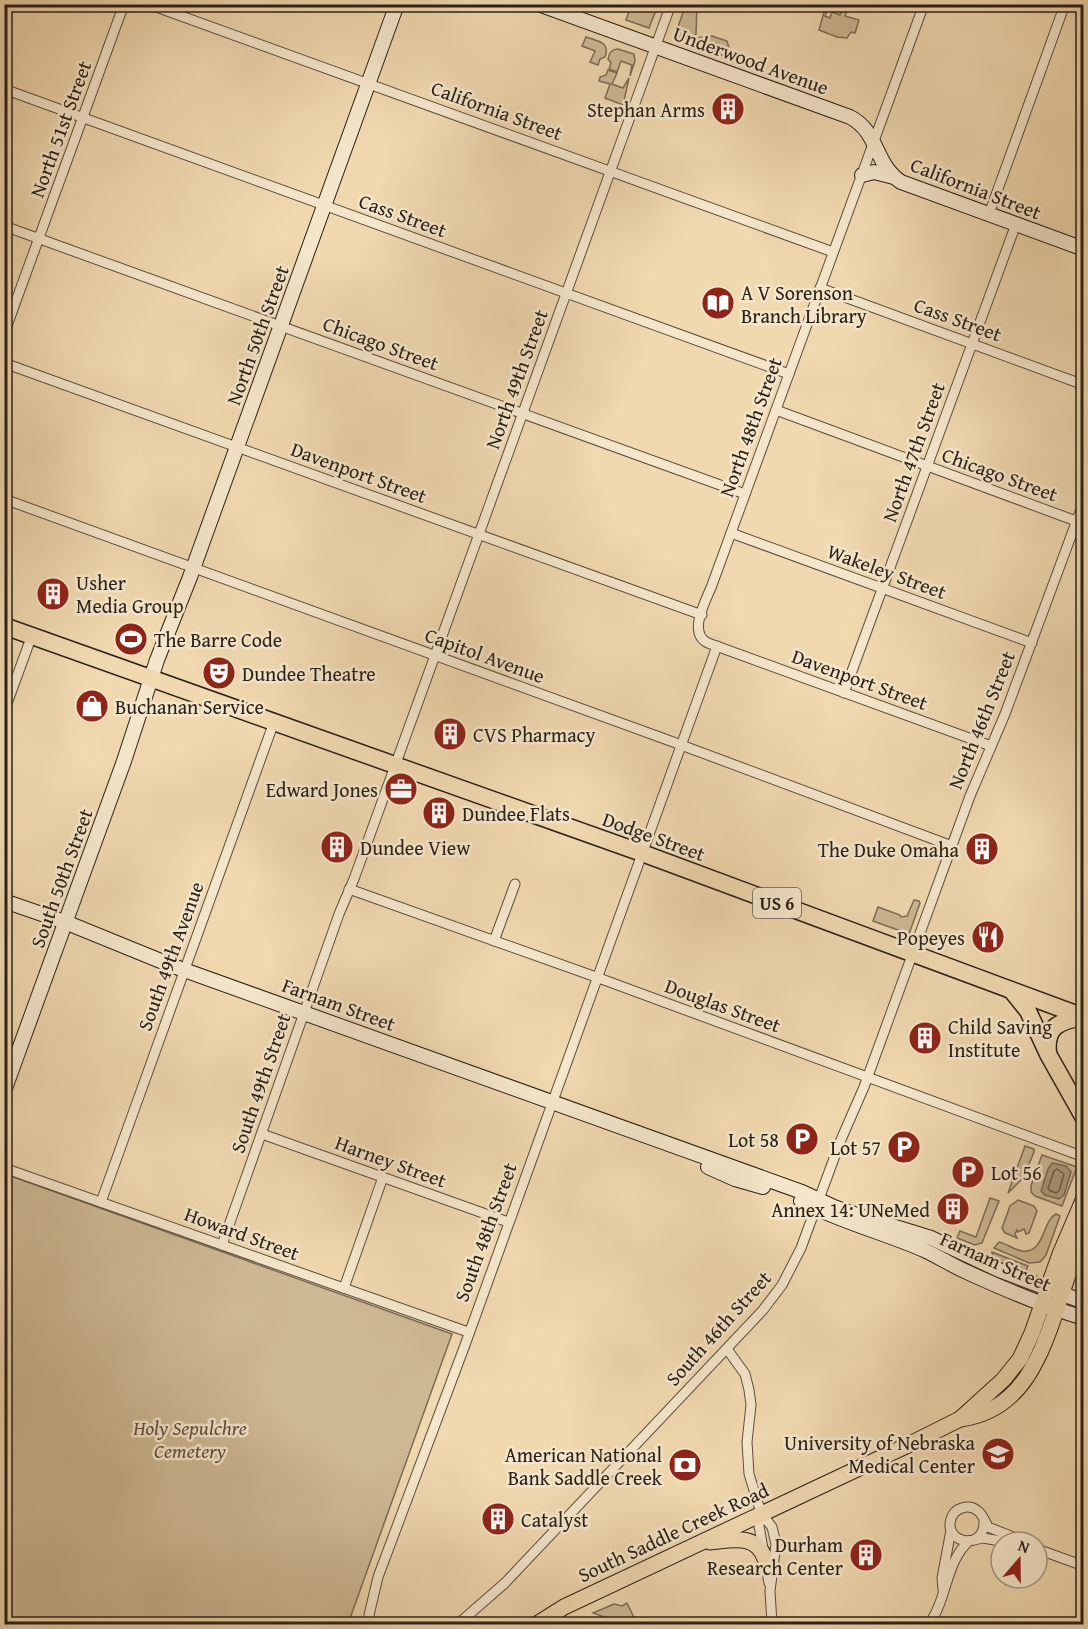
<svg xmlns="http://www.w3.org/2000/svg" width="1088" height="1629" font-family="'Gentium Book Plus',serif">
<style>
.green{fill:#ceb995;stroke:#7c6c56;stroke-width:1.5}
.water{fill:#ad997b;stroke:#796953;stroke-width:1.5}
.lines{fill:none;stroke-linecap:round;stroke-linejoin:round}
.shore{stroke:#6c5c49;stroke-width:1.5}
.street-casing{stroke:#5c4e3d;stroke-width:11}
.secondary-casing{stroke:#2a2017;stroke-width:16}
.primary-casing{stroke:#2a2017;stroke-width:17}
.highway-casing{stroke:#2a2017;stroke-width:19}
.street{stroke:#f5e6cb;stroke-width:9}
.secondary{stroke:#f5e6cb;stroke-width:14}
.primary{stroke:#f0d8af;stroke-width:15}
.highway{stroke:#f0d8af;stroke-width:16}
.labels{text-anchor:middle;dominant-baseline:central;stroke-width:5;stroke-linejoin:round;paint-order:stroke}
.shield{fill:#f5e6cb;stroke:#675b4d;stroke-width:1.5}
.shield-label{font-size:18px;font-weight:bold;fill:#2a2017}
.street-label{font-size:20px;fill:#2a2017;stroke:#f5e6cb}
.poi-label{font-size:20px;fill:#2a2017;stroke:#f5e6cb;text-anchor:start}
.park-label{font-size:20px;font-style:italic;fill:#5b4e3d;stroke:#f5e6cb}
</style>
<rect width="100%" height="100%" fill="#f0d8af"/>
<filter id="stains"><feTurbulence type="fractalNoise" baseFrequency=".00333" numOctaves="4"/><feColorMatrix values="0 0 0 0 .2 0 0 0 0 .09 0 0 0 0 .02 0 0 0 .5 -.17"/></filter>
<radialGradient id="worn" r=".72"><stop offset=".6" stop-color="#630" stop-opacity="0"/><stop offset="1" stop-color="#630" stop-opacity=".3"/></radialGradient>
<g class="green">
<polygon points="686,4 703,5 703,6 697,6 696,34 685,42 674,38"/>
<polygon points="631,5 658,5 649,28 626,20"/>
<polygon points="826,5 829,5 825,16 830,18 832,12 840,15 843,5 849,5 845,16 859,20 855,33 851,32 847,38 837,37 819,30"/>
<polygon points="712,36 727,41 732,59 688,43 701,37"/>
<path d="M586,37C597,41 611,42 605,57L600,59L598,65L590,62L595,51L582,46Z"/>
<path d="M618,49L634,54L635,61L630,76L632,65L621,61L617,72L609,69L611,63L608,59C609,53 612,49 618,49Z"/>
<polygon points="608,70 617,73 612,84 623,88 629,78 623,105 605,98 610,84 599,81 600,77 606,75"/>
<polygon points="914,900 919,901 920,903 909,934 873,921 878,907 900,915 901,917 907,916"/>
<polygon points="1025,1146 1034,1149 1034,1152 1023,1178 1008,1193"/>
<polygon points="1042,1155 1077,1167 1062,1206 1035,1196 1031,1192 1031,1186"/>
<polygon points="5,1174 452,1334 348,1624 5,1624"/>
<polygon points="990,1198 999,1201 982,1243 975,1245 957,1238 960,1231 976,1237"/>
<polygon points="1018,1200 1034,1206 1037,1211 1029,1233 1026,1234 1024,1229 1018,1232 1017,1230 1015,1234 1017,1238 1005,1233 1002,1228 1010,1206"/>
<path d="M1056,1214L1060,1216L1046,1255L1040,1262L1029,1263L994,1248L999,1242C1007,1244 1015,1250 1022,1251C1045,1254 1042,1221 1056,1214Z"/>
<polygon points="992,1252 1028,1266 1025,1274 997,1262 993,1259"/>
<polygon points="627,1603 637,1624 624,1624 593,1613 614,1604 622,1606"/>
</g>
<polygon class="water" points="1052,1163 1066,1166 1071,1172 1064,1195 1059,1199 1045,1195 1041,1191 1048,1169"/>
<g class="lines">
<polygon class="shore" points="1057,1169 1064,1174 1059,1191 1056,1193 1049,1190 1048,1188 1054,1171"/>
<g class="street-casing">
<g id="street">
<polyline points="148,4 833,252"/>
<path d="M924,4L712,585C706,601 687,633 708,643L991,746"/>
<polyline points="1079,4 1084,6"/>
<polyline points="4,89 789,374"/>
<polyline points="989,214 1065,4"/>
<polyline points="4,226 745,494"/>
<polyline points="820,288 1084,385"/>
<polyline points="4,334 124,4"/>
<polyline points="4,363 702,615"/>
<polyline points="776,410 1076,521"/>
<polyline points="4,499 665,739 952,846"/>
<polyline points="731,533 1032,643"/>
<polyline points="844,693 1016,224"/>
<polyline points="4,712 32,635"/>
<polyline points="349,889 596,977 1084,1157"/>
<polyline points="494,941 515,884"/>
<polyline points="262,1134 508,1222"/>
<polyline points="4,1168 468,1332"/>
<polyline points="101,1202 274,722"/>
<polyline points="222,1245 339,914 354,879 671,4"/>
<polyline points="344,1288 383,1177"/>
<polyline points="727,1349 745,1374 749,1390 751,1405 747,1442 749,1474 761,1513 772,1527 776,1544 770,1591 772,1624"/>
<polyline points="761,1514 759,1526 769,1583"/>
<path d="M984,1521C985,1552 943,1543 951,1519C954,1508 969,1503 978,1511C983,1515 985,1521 988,1527L1026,1542"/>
<polyline points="974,1540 983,1538 1006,1542"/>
<polyline points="1037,1549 1084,1566"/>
<polyline points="943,1590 942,1578 951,1530"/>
<polyline points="370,1624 369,1615 378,1577 465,1345 717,646"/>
<polyline points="458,1624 505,1583 763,1310 782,1285 801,1248 840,1142 864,1087 970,796 1005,714 1084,501"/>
<path d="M929,1624C947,1600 946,1561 969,1541"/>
</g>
</g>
<g class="secondary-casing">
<g id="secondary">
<path d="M538,4L850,117C879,132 874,164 901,182L1084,249"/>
<polyline points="862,175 874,172 894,177"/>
<polyline points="4,901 65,922 173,966 802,1192 834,1207 869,1219 931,1238 999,1270 1084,1302"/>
<polyline points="4,1091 124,761 157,660 190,577 397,4"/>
<polyline points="708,1167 735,1179 763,1187"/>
<path d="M801,1201C841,1222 883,1232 924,1250C939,1257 953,1266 969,1273C1006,1290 1044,1306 1084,1318"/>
</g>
</g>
<g class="primary-casing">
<g id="primary">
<path d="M960,1419C1025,1411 1043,1350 1061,1296C1068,1274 1076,1252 1084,1231"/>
<path d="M710,1542C731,1540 757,1533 765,1559"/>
<polyline points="537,1624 564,1607 908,1445 960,1419 1003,1380 1020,1359 1032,1333 1060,1254 1084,1198"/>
</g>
</g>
<g class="highway-casing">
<g id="highway">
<polyline points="4,626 642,853 1084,1017"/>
<polyline points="1012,991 1028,1011 1048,1054 1084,1118"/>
<path d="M1048,1053C1045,1026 1060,1021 1083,1017"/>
</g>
</g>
<use href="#street" class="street"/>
<use href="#secondary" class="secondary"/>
<use href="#primary" class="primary"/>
<use href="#highway" class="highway"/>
</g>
<defs>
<g id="building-disc" transform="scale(1.725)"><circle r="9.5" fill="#8f2418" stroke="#f5e6cb"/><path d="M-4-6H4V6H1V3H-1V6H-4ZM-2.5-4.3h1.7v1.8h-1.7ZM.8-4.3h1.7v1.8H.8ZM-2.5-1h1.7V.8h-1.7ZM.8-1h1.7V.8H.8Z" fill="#fff"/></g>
<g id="library-disc" transform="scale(1.725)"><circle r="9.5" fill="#8f2418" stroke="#f5e6cb"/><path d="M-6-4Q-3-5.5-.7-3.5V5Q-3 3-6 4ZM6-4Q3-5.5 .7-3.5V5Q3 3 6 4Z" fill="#fff"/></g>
<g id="stadium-disc" transform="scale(1.725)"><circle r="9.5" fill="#8f2418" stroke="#f5e6cb"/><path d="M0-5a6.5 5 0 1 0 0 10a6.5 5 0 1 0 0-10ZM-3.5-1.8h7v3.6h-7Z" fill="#fff"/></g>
<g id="theatre-disc" transform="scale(1.725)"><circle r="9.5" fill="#8f2418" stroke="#f5e6cb"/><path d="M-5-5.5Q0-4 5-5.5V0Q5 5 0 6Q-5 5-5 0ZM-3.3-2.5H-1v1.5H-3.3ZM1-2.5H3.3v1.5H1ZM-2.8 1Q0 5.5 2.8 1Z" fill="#fff"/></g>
<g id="shop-disc" transform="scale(1.725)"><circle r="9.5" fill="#8f2418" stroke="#f5e6cb"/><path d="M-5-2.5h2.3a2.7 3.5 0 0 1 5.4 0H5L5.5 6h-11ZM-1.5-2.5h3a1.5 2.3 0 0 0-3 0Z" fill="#fff"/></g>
<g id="office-disc" transform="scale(1.725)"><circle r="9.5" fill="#8f2418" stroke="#f5e6cb"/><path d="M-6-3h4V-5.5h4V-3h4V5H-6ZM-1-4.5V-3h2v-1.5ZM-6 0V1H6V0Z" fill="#fff"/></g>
<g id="restaurant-disc" transform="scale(1.725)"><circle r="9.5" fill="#8f2418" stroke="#f5e6cb"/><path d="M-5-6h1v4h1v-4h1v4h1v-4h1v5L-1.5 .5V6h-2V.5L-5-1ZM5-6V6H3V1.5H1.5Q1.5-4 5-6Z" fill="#fff"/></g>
<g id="parking-disc" transform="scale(1.725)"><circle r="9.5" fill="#8f2418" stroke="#f5e6cb"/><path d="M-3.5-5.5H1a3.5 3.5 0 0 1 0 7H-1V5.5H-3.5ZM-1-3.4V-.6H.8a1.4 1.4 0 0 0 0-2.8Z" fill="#fff"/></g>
<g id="university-disc" transform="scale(1.725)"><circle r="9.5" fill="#8f2418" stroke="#f5e6cb"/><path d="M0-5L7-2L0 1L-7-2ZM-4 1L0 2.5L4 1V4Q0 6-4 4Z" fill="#fff"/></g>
<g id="bank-disc" transform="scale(1.725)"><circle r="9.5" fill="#8f2418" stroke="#f5e6cb"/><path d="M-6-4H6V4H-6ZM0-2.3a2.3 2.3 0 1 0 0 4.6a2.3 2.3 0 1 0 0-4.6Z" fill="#fff"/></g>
</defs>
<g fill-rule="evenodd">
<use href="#building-disc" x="728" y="109"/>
<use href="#library-disc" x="718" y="303"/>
<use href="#building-disc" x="53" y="594"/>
<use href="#stadium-disc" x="131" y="639"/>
<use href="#theatre-disc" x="219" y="673"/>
<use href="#shop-disc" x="92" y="706"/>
<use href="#building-disc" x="450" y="734"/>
<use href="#office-disc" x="401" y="789"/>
<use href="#building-disc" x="439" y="813"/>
<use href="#building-disc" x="337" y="847"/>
<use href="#building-disc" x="982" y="849"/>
<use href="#restaurant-disc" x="988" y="937"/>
<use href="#building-disc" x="925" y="1038"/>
<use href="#parking-disc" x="802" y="1139"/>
<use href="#parking-disc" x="904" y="1147"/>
<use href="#parking-disc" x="968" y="1172"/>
<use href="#building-disc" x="953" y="1209"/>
<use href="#university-disc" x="998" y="1454"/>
<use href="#bank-disc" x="685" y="1465"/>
<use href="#building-disc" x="498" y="1519"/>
<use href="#building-disc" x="866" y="1555"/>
</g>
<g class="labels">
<rect class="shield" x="753" y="888" width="48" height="30" rx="4.5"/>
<g class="shield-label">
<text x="777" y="903">US 6</text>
</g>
<g class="street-label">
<text transform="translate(751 60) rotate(20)">Underwood Avenue</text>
<text transform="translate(497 110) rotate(20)">California Street</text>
<text transform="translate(60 129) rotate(-70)">North 51st Street</text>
<text transform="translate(976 188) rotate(21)">California Street</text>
<text transform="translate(403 215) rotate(20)">Cass Street</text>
<text transform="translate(958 319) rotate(20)">Cass Street</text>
<text transform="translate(257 335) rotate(-70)">North 50th Street</text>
<text transform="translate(381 343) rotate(20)">Chicago Street</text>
<text transform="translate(516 379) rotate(-70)">North 49th Street</text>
<text transform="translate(750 427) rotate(-70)">North 48th Street</text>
<text transform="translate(913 452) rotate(-70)">North 47th Street</text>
<text transform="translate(359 472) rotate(20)">Davenport Street</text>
<text transform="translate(1000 474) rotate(20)">Chicago Street</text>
<text transform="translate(887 571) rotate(20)">Wakeley Street</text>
<text transform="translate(485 655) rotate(20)">Capitol Avenue</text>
<text transform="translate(860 679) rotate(20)">Davenport Street</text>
<text transform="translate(981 720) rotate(-68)">North 46th Street</text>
<text transform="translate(654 836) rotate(20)">Dodge Street</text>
<text transform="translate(61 878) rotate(-70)">South 50th Street</text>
<text transform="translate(170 956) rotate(-70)">South 49th Avenue</text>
<text transform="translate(339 1004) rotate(20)">Farnam Street</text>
<text transform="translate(723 1005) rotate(20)">Douglas Street</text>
<text transform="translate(260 1083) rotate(-71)">South 49th Street</text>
<text transform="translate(391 1161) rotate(20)">Harney Street</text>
<text transform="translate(485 1232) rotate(-70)">South 48th Street</text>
<text transform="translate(242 1233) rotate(20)">Howard Street</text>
<text transform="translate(996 1261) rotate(24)">Farnam Street</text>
<text transform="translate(718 1328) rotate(-48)">South 46th Street</text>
<text transform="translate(673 1532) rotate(-25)">South Saddle Creek Road</text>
</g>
<g class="poi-label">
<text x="705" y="109" text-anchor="end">Stephan Arms</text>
<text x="741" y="292">A V Sorenson<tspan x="741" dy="23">Branch Library</tspan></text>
<text x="76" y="582">Usher<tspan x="76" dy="23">Media Group</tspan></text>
<text x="154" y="639">The Barre Code</text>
<text x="242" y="673">Dundee Theatre</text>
<text x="115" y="706">Buchanan Service</text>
<text x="473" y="734">CVS Pharmacy</text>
<text x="378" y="789" text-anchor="end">Edward Jones</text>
<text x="462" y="813">Dundee Flats</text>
<text x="360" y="847">Dundee View</text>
<text x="959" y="849" text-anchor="end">The Duke Omaha</text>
<text x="965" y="937" text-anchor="end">Popeyes</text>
<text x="948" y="1026">Child Saving<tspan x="948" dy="23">Institute</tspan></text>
<text x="779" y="1139" text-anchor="end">Lot 58</text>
<text x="881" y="1147" text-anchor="end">Lot 57</text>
<text x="991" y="1172">Lot 56</text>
<text x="930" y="1209" text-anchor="end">Annex 14: UNeMed</text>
<text x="975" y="1442" text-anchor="end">University of Nebraska<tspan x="975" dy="23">Medical Center</tspan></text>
<text x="662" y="1454" text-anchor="end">American National<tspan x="662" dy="23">Bank Saddle Creek</tspan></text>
<text x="521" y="1519">Catalyst</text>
<text x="843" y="1544" text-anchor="end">Durham<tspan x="843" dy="23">Research Center</tspan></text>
</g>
<g class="park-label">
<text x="190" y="1427">Holy Sepulchre<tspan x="190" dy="23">Cemetery</tspan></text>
</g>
</g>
<rect width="1088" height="1629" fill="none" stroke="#f0d8af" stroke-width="24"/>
<rect x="6" y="6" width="1076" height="1617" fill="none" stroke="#2a2017" stroke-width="3"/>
<rect x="12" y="12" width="1064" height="1605" fill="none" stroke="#2a2017" stroke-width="1.5"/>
<g transform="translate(1019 1560) rotate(20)"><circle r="28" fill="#f5e6cb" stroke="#a49783" stroke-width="1.5"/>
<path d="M0-4.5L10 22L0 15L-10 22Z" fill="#8f2418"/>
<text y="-9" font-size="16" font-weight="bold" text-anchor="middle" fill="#2a2017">N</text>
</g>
<rect width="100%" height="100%" filter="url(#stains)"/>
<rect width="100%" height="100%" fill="url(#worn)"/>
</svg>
